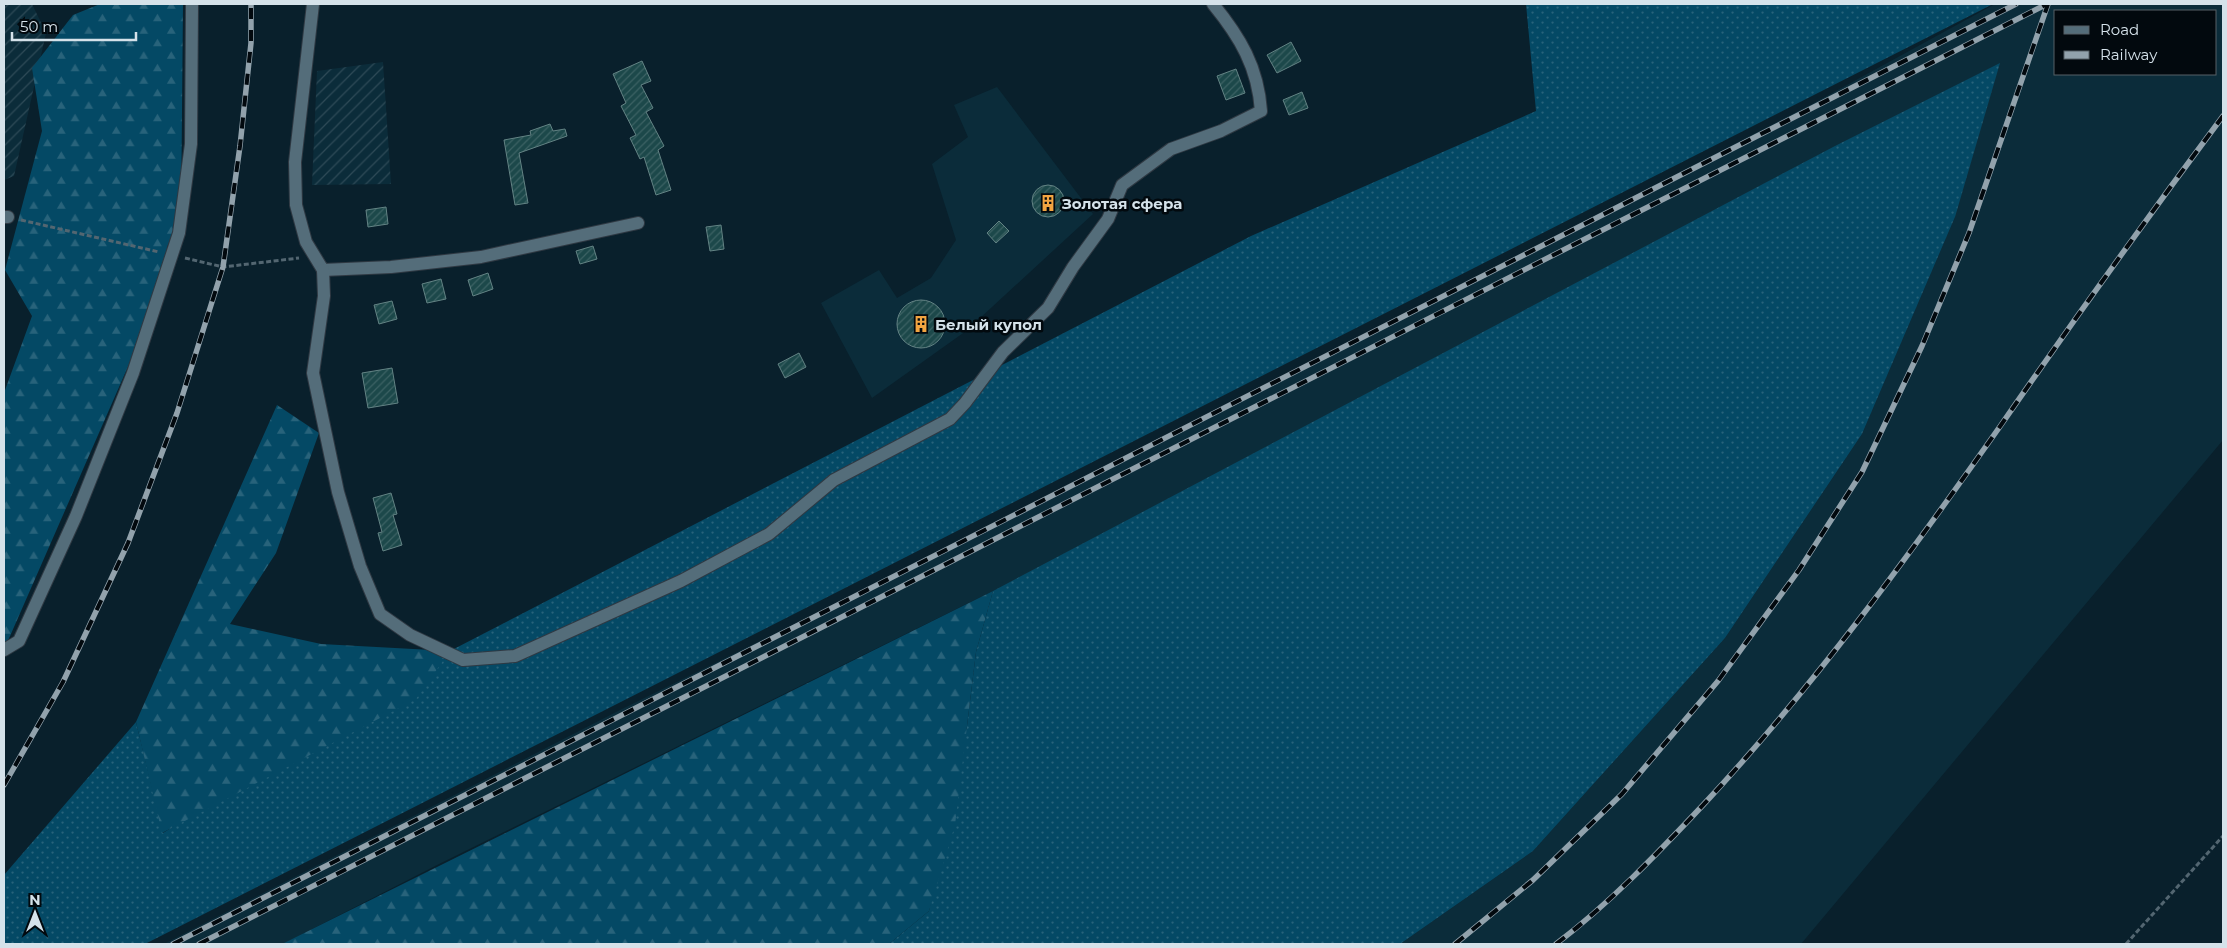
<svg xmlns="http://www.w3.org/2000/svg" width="2227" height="948" font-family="Montserrat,sans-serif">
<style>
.built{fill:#0b2c3a;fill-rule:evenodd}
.industrial{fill:url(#industrial-furrows)}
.grass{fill:url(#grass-dots)}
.forest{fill:url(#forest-firs)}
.building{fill:url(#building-hatch);stroke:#638384}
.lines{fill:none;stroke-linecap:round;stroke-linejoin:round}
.minor-casing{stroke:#2f3943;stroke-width:14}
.path{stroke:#536671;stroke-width:3;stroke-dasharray:5 2.5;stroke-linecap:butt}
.minor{stroke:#546d7a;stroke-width:12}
.rail-casing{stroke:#92a2ac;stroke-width:5.5}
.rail{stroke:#02090e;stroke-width:4;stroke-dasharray:11;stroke-linecap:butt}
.labels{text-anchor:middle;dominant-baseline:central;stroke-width:5;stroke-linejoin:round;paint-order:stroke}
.poi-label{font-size:15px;font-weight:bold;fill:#d5e2ea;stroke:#02090e;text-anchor:start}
</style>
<defs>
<pattern id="industrial-furrows" width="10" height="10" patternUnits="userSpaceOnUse" patternTransform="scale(1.25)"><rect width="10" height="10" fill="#0b2c3a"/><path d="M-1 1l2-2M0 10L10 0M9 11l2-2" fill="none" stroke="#2e4a57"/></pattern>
<pattern id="grass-dots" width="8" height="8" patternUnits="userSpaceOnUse" patternTransform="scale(1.25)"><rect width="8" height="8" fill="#044965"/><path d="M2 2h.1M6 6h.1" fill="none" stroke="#28637b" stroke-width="1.8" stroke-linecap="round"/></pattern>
<pattern id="forest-firs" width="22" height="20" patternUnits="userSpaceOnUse" patternTransform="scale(1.25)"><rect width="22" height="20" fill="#044965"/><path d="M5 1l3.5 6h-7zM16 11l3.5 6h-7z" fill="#28637b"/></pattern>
<pattern id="building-hatch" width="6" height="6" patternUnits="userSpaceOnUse" patternTransform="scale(1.25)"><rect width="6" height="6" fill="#1c484a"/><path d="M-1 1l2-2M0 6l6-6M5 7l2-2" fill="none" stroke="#3c6264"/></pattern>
</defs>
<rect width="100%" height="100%" fill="#09202c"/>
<g class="built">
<path d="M1995,4H2223V440L1801,944H1400L1533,851L1725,638L1862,434L1955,217L995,590L439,864L283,944H164L620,710L961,542L1814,103ZM2056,11H2216V74H2056Z"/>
<polygon points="997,87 1093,214 966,331 872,398 821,303 879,270 897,298 931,278 956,240 932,164 968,137 954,105"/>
</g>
<g class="industrial">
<polygon points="4,4 32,4 46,33 14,176 4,180"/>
<polygon points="383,62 391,184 312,185 317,71"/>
</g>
<g class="grass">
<polygon points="1526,4 1993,4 145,944 4,944 4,875 136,722 163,833 450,651 1251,236 1536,111"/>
<polygon points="2000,63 1955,217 1862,434 1725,638 1533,851 1400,944 889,944 929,911 967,726 976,652 993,591 1835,146"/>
</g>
<g class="forest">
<polygon points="100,4 183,4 181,217 167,247 165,276 144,330 7,643 4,645 4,393 32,316 5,270 42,131 32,68 73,15"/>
<polygon points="277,405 319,433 276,553 230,624 321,644 450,651 416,699 162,833 136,722"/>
<polygon points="993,591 976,652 955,825 929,911 889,944 282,944"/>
</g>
<g class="building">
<polygon points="1291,42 1301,61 1277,73 1267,55"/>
<polygon points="642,61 651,81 641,85 653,108 646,112 664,146 658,150 671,190 656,195 644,157 640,159 630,138 636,135 621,106 626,103 613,74"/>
<polygon points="1236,69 1245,93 1226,100 1217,76"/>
<polygon points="1302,92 1308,108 1289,115 1283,100"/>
<polygon points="550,124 553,131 565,129 567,136 519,153 528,203 515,205 504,140 531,135 530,131"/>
<circle cx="1048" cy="201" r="16"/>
<polygon points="386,207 388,224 368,227 366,210"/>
<polygon points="999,221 1009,231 996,243 987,233"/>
<polygon points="721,225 724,249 710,251 706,227"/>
<polygon points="593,246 597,259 580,264 576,251"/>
<polygon points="488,273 493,289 473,296 468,280"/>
<polygon points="441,279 446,299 427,303 422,284"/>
<circle cx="921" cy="324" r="24"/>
<polygon points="392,301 397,319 379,324 374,305"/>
<polygon points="799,353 806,367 785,378 778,364"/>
<polygon points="392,368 398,403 368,408 362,373"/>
<polygon points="391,493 397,514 393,515 402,545 383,551 378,533 382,532 373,498"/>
</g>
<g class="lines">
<g class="minor-casing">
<g id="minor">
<polyline points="313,4 295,162 296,205 306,242 323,270 391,267 481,257 638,223"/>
<polyline points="4,217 8,217"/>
<path d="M323,270L324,296L313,373L338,492L360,566L380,614L410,635L463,660L515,656L681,581L769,534L834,480L950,419L965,403L1003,352L1048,308L1073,267L1108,219L1122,185L1171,149L1221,131L1261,111C1258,67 1240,37 1213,4"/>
<polyline points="4,650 19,641 76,516 133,373 179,233 191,144 192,4"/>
</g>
</g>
<g class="path">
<polyline points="21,220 159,252"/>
<polyline points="185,258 223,267 299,258"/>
<polyline points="2126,944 2223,836"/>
</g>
<use href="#minor" class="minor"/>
<g class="rail-casing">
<g id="rail">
<polyline points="4,785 63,682 128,543 177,413 223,267 240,146 251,43 251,4"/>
<polyline points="173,944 2016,4"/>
<polyline points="199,944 2047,4"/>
<polyline points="1455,944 1533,880 1622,794 1718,681 1799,570 1862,472 1922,346 1969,233 2048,4"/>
<path d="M1556,944C1610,903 1657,854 1704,804C1814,686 1908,557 2001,425C2073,321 2147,218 2223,116"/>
</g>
</g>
<use href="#rail" class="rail"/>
</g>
<defs>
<g id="building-bare" transform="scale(1.35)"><path d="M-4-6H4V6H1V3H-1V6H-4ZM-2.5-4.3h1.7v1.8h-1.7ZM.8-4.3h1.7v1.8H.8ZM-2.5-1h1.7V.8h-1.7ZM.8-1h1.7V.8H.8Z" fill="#f2a541" stroke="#02090e" stroke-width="2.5" paint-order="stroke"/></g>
</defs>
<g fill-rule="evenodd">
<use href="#building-bare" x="1048" y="203"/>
<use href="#building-bare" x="921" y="324"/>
</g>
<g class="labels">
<g class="poi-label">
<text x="1062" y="203">Золотая сфера</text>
<text x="935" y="324">Белый купол</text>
</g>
</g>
<rect width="2227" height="948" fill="none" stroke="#d5e2ea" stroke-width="10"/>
<rect x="2054" y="10" width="162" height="65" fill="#02090e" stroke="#566066"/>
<rect x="2064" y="26" width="25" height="8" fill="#546d7a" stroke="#566066"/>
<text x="2100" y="35" font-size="15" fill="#d5e2ea">Road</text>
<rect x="2064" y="51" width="25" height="8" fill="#92a2ac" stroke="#566066"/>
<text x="2100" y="60" font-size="15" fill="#d5e2ea">Railway</text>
<g transform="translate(35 913)" stroke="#02090e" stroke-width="4" paint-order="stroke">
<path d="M0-4L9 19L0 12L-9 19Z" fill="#d5e2ea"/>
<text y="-8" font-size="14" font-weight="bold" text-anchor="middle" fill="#d5e2ea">N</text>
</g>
<path d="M12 32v8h124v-8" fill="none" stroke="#d5e2ea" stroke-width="2.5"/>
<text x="20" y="32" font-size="15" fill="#d5e2ea" stroke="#02090e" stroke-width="4" paint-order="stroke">50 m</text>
</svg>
